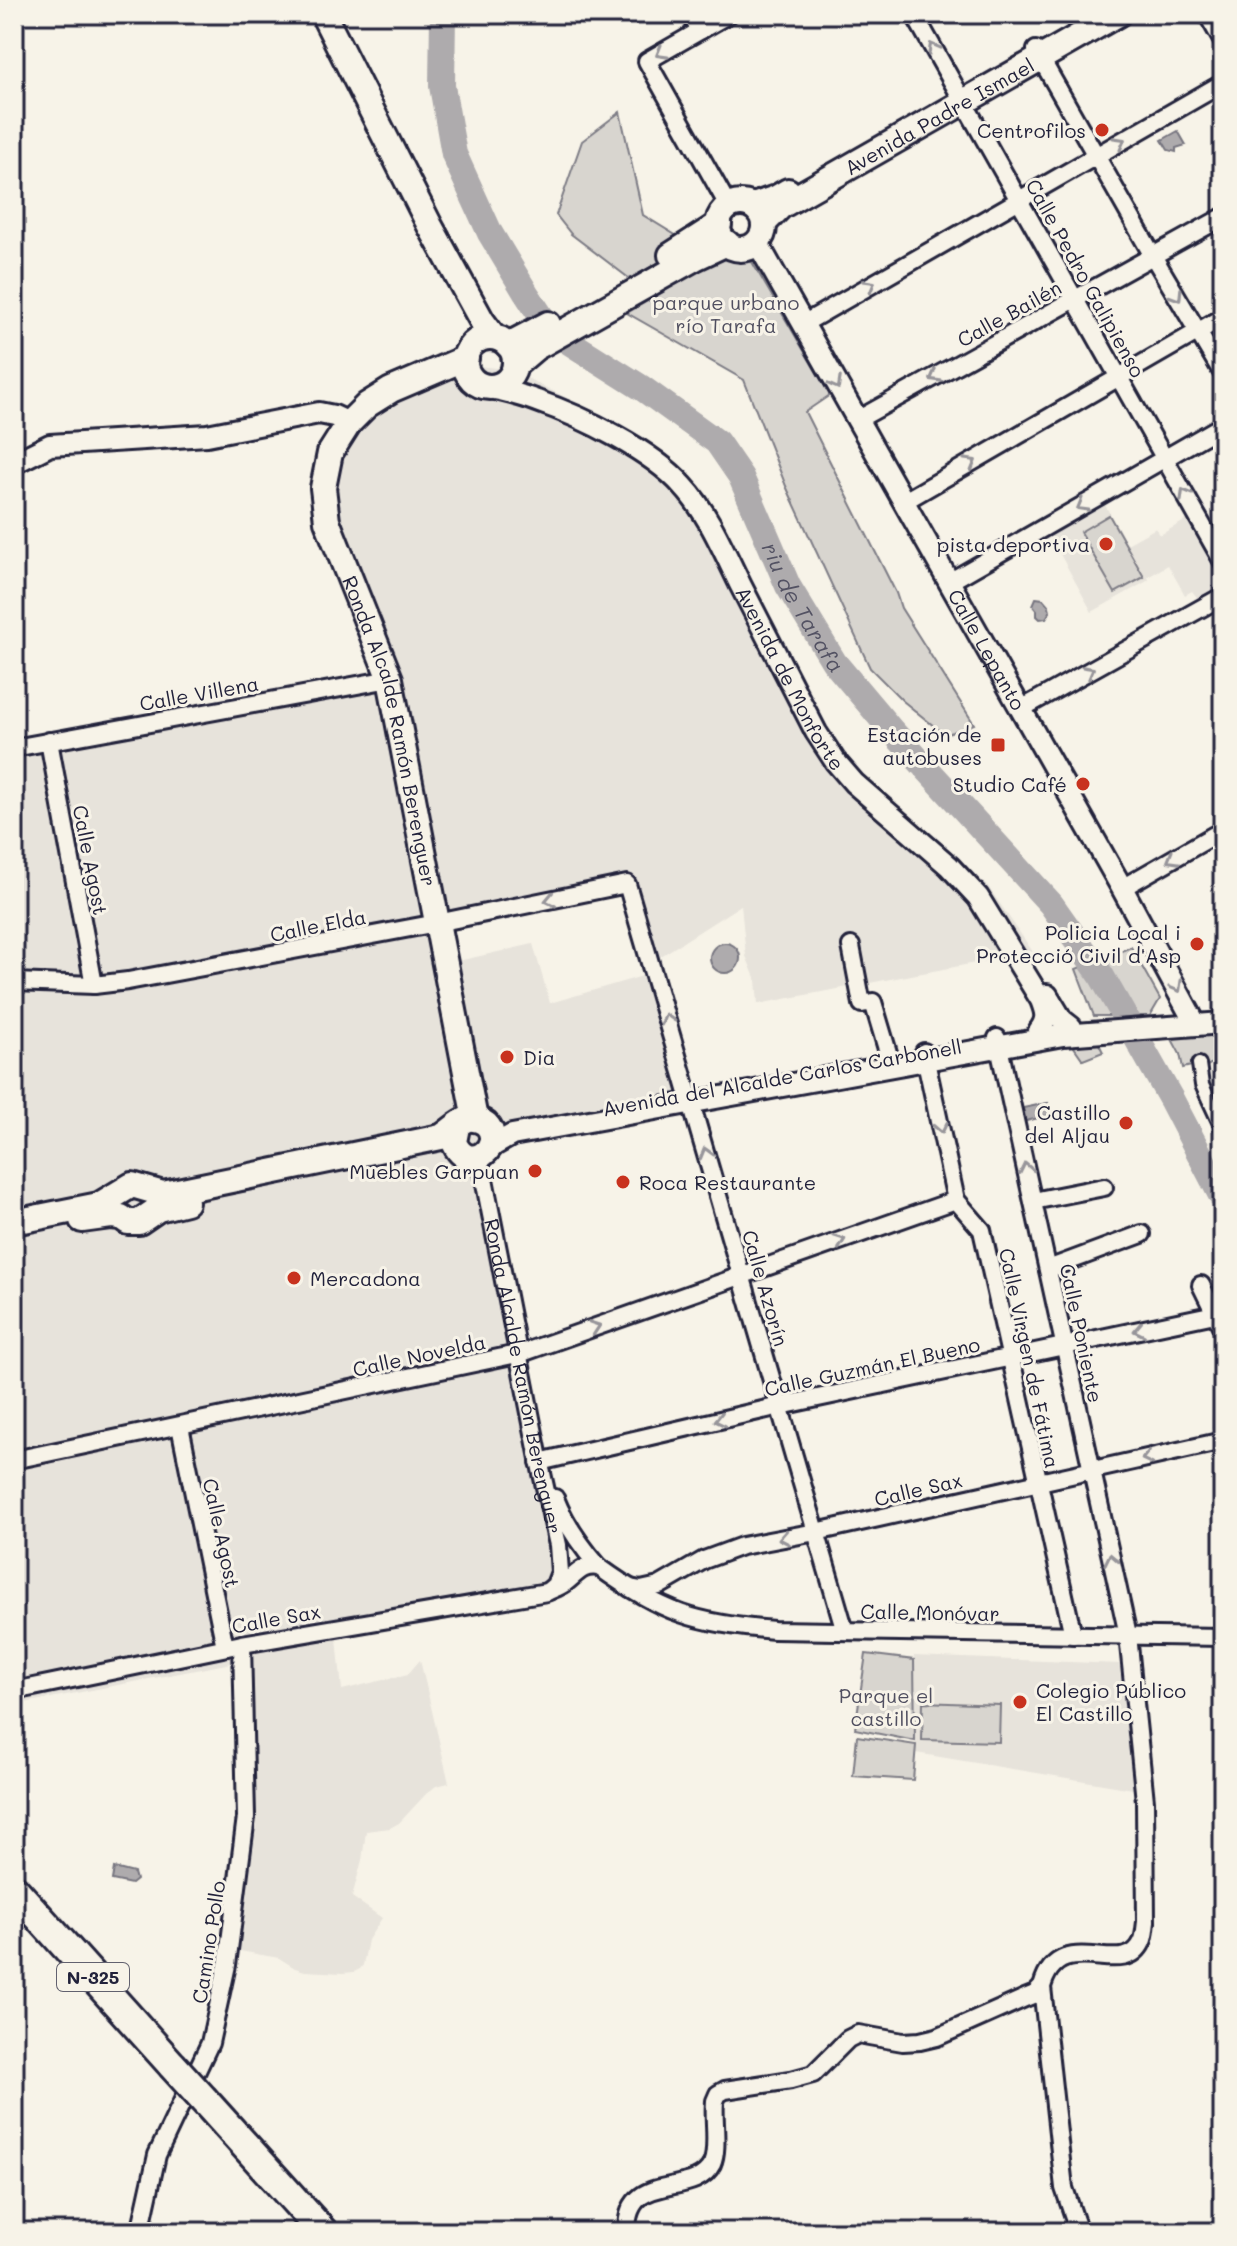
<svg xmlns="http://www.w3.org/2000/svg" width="1237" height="2246" font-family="Mali,sans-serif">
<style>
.built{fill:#e7e3db}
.green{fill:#d8d5cf;stroke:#7d7c85;stroke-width:2}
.water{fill:#aeabad;stroke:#76747f;stroke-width:2}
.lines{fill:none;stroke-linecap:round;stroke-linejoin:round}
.river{stroke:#aeabad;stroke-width:26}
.pedestrian-casing{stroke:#22223b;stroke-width:18}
.minor-casing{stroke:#22223b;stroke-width:22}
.tertiary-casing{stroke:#22223b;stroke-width:26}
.secondary-casing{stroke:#22223b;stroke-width:30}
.trunk-casing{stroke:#22223b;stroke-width:34}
.pedestrian{stroke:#f7f3e8;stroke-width:12}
.minor{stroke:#f7f3e8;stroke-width:16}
.tertiary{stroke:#f7f3e8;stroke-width:20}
.secondary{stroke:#f7f3e8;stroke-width:24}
.trunk{stroke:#f7f3e8;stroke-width:28}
.trunk-bridge-casing{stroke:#22223b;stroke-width:34;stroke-linecap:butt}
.trunk-bridge{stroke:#f7f3e8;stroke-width:28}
.oneway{stroke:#97959a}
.poi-dot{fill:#c8321e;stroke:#f7f3e8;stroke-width:3}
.labels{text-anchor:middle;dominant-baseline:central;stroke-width:6;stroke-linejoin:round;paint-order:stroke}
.shield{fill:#f7f3e8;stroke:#62616f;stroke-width:2}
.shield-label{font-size:18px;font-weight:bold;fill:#22223b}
.street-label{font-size:20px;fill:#22223b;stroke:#f7f3e8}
.poi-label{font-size:20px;fill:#22223b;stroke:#f7f3e8;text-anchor:end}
.park-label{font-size:20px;fill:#504f60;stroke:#f7f3e8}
.water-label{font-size:22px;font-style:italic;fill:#535263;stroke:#f7f3e8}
</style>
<rect width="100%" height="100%" fill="#f7f3e8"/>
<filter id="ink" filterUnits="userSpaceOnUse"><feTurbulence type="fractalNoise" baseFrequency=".0125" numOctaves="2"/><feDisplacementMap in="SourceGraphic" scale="16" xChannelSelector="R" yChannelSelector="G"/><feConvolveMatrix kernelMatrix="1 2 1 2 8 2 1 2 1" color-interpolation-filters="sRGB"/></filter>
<g filter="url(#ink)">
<g class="built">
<polygon points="478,366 496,368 529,379 617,423 670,458 693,478 711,502 737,549 826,723 848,756 874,786 987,885 1033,952 758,1004 756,980 746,956 741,905 650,963 626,884 437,923 445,964 533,944 550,1003 653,973 690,1098 479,1136 555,1519 557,1585 336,1628 342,1690 408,1674 420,1660 449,1783 436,1786 426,1794 399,1823 390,1828 366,1831 362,1860 352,1897 382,1918 368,1940 363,1965 360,1969 354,1972 343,1973 305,1971 295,1968 279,1958 229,1949 246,1817 242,1661 14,1705 14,748 390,679 323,488 349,423 458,369"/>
<polygon points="1105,505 1127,544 1156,528 1160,535 1188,519 1223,579 1223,587 1199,600 1192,591 1185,595 1168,565 1148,577 1149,580 1092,612 1050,536"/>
<polygon points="914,1656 1120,1664 1139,1790 916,1753"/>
</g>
<g class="green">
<polygon points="620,112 643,215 690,244 630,279 571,234 556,215 582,141"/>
<polygon points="723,257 752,262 830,395 805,412 896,593 901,608 974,724 945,735 903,701 870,668 786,486 744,380 627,313"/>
<polygon points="1109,515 1144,577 1115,593 1080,532"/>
<polygon points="1131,947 1160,999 1150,1016 1094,1016 1076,969"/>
<polygon points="1223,1027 1223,1054 1205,1068 1204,1063 1183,1068 1180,1054 1167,1030"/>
<polygon points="1098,1042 1103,1052 1083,1060 1072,1044"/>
<polygon points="1215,1358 1223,1375 1223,1426 1213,1428"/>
<polygon points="866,1654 914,1660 915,1741 855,1729"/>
<polygon points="923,1702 1000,1705 999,1742 922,1740"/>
<polygon points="857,1736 916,1745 913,1780 853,1776"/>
</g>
<g class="water">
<polygon points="1178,131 1186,145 1176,148 1176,152 1168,150 1162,140"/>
<polygon points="1036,598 1043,599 1049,606 1050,612 1046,618 1040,619 1037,616 1037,610 1033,605"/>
<circle cx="725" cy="958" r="15"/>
<polygon points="1048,1103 1051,1115 1026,1121 1023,1108"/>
<polygon points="114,1868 134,1873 136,1880 131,1884 112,1880"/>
</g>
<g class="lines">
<path class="river" id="s1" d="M443,14L442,86L454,154L490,233L526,293L550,330L642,388L717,442L741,477L788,586L834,662L892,731L1051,904L1101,975L1171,1099L1223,1199"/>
<g class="pedestrian-casing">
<polyline id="pedestrian" points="1199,1064 1202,1085 1223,1130"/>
</g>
<g class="minor-casing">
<g id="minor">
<polyline points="689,14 701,30"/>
<polyline points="729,14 647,61 729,207"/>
<polyline points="914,14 1223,562"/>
<polyline points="1207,14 1223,42"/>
<polyline points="1036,50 1153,256 1223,374"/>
<polyline points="803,324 1223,83"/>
<polyline points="857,420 1223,217"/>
<polyline points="903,502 1223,317"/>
<polyline points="949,582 1223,425"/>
<polyline points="1021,709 1223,596"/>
<polyline points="49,741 94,985"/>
<polyline points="14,748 390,679"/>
<polyline points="1122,888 1223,830"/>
<polyline points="851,946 862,1004 873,1002 892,1066"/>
<polyline points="14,982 94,985 128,981 437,923 627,884 845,1631"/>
<path d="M997,1038L1128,1635L1145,1801L1146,1922C1145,1928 1145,1936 1142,1942C1124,1982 1059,1924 1042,1987L1064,2188L1079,2232"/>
<polyline points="924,1052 956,1200 982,1230 1073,1635"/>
<path id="s2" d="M477,1157L484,1179L541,1469L558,1545L560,1572L555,1585L548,1591"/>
<polyline points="1033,1201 1104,1187"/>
<polyline points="1048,1269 1142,1234"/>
<polyline points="1201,1285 1223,1330"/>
<polyline points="180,1426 225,1647"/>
<polyline points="14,1460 522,1353 956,1200"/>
<polyline points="539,1462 780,1406 1215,1314"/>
<path d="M555,1498C565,1524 581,1546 599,1567"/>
<polyline points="630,1588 641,1590 659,1586 704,1560 742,1546 816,1532 1223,1441"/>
<path d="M14,1691L242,1644L547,1592C553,1589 559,1587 565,1583C577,1574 582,1564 599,1567C662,1613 697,1624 774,1630L1223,1637"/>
<polyline points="140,2232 157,2155 210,2043 227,1965 246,1817 242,1644"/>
<path d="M627,2232C626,2168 694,2200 712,2164C719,2149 713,2119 715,2101L718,2094L725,2090L791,2080L813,2074L848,2039L858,2034L903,2042L920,2041L937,2037L1025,1998L1035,1994L1042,1987"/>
</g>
</g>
<g class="tertiary-casing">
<g id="tertiary">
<path id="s3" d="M757,242L1122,888L1196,1025"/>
<path id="s4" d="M484,386C502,391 520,394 537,401C583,417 651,450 683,486C709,514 724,552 741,586C766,634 791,683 816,732L835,761L854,783L949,866L978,897L1041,1000C1046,1013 1048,1019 1039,1031"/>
<polyline points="14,463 50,445 207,435 319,413 334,416 349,423"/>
<polyline points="1047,995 1062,1020 1071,1027"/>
<polyline points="489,1148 512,1135 1063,1035 1223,1023"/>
</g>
</g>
<g class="secondary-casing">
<g id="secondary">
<polyline points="323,14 430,226 482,321 494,337"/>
<circle cx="741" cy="226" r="23"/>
<polyline points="753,206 776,198 788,191"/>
<path id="s5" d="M764,223L781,206L1118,14"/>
<polyline points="671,255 719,224"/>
<circle cx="490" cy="362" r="25"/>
<polyline points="508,345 548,324"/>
<path id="s6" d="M466,358L391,390L367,405L349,423L330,453L323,488L327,521L390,679L475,1119"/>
<polyline points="515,365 535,348 695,258 727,243"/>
<polyline points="82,1220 111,1216 121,1217 128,1222 139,1222 158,1209 186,1202"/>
<path d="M14,1222L99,1205L132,1185L163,1194L441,1137C450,1132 458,1122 468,1119C474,1118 481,1120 486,1124C507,1145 468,1177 454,1142L457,1127"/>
</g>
</g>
<g class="trunk-casing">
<g id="trunk">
<polyline points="14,1889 172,2065"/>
<polyline points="204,2100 323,2232"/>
</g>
</g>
<use href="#pedestrian" class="pedestrian"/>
<use href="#minor" class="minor"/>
<use href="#tertiary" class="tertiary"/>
<use href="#secondary" class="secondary"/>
<use href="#trunk" class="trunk"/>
<g class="trunk-bridge-casing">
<polyline id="trunk-bridge" points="172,2065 204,2100"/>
</g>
<use href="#trunk-bridge" class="trunk-bridge"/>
</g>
<defs><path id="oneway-chevron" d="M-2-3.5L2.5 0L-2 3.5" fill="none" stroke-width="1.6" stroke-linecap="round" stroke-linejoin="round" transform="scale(2)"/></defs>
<g class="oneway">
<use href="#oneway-chevron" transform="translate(933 48) rotate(-119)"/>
<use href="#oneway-chevron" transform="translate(661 53) rotate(150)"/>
<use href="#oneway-chevron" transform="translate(1120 142) rotate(-30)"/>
<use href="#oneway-chevron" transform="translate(870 285) rotate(-30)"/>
<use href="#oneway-chevron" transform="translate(1177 296) rotate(58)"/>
<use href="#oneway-chevron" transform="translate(935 377) rotate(151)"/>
<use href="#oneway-chevron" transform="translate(836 384) rotate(61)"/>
<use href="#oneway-chevron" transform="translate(971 463) rotate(-30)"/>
<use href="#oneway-chevron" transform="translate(1185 494) rotate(-120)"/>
<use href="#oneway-chevron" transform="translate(1082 506) rotate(150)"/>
<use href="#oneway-chevron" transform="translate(1089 671) rotate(-29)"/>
<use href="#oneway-chevron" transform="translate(1172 859) rotate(150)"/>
<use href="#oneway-chevron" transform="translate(550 900) rotate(168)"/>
<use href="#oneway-chevron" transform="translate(1177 987) rotate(61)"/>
<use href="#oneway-chevron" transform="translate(667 1019) rotate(-107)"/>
<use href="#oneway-chevron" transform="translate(941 1128) rotate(78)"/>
<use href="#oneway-chevron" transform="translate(706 1153) rotate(-106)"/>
<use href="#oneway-chevron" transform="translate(1026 1168) rotate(-102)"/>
<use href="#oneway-chevron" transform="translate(840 1241) rotate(-20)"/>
<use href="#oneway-chevron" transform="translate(595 1327) rotate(-19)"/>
<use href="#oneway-chevron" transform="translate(1139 1330) rotate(168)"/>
<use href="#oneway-chevron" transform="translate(720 1420) rotate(167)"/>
<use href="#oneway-chevron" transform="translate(1147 1458) rotate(167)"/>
<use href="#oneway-chevron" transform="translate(784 1538) rotate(169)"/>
<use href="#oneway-chevron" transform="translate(1111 1559) rotate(-102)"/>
</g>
</g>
<g class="poi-dot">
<circle cx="1102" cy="130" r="8"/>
<circle cx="1106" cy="544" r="8"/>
<rect x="990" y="737" width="16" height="16" rx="4"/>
<circle cx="1083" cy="784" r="8"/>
<circle cx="1197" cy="944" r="8"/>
<circle cx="507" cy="1057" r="8"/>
<circle cx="1126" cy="1123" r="8"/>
<circle cx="535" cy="1171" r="8"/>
<circle cx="623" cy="1182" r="8"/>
<circle cx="294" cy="1278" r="8"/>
<circle cx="1020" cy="1702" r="8"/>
</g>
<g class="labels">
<rect class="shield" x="57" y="1963" width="72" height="28" rx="6"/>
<g class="shield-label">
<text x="93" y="1977">N-325</text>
</g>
<g class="street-label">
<text stroke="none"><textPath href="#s5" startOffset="206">Avenida Padre Ismael</textPath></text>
<text transform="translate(1086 278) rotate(61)">Calle Pedro Galipienso</text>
<text transform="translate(1009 313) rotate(-29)">Calle Bailén</text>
<text stroke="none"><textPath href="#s3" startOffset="468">Calle Lepanto</textPath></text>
<text stroke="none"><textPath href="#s4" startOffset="446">Avenida de Monforte</textPath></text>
<text transform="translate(199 693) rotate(-10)">Calle Villena</text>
<text stroke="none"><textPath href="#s6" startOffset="460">Ronda Alcalde Ramón Berenguer</textPath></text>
<text transform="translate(91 860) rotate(79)">Calle Agost</text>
<text transform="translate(318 925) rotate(-11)">Calle Elda</text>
<text transform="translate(782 1077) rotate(-10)">Avenida del Alcalde Carlos Carbonell</text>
<text transform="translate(766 1288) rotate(74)">Calle Azorín</text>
<text transform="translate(1082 1333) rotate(78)">Calle Poniente</text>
<text transform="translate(419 1355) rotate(-12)">Calle Novelda</text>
<text transform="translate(1030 1358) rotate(78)">Calle Virgen de Fátima</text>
<text transform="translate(872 1366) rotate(-12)">Calle Guzmán El Bueno</text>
<text stroke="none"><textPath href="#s2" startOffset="224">Ronda Alcalde Ramón Berenguer</textPath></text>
<text transform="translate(918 1489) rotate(-13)">Calle Sax</text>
<text transform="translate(222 1533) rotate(78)">Calle Agost</text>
<text transform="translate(930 1612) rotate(1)">Calle Monóvar</text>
<text transform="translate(276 1618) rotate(-10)">Calle Sax</text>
<text transform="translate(208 1942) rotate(-81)">Camino Pollo</text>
</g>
<g class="poi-label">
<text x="1086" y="130">Centrofilos</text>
<text x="1090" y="544">pista deportiva</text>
<text x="982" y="734">Estación de<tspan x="982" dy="23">autobuses</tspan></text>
<text x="1067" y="784">Studio Café</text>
<text x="1181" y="932">Policia Local i<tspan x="1181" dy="23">Protecció Civil d'Asp</tspan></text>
<text x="523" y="1057" text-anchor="start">Dia</text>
<text x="1110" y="1112">Castillo<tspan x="1110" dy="23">del Aljau</tspan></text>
<text x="519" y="1171">Muebles Garpuan</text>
<text x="639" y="1182" text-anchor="start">Roca Restaurante</text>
<text x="310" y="1278" text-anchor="start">Mercadona</text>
<text x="1036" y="1690" text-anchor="start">Colegio Público<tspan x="1036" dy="23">El Castillo</tspan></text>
</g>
<g class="park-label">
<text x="726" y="302">parque urbano<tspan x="726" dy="23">río Tarafa</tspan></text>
<text x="886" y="1695">Parque el<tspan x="886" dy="23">castillo</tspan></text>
</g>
<g class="water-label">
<text stroke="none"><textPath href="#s1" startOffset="730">riu de Tarafa</textPath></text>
</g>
</g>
<rect width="1237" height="2246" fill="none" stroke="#f7f3e8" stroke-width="48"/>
<rect x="24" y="24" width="1189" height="2198" fill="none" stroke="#22223b" stroke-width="3" filter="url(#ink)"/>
</svg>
